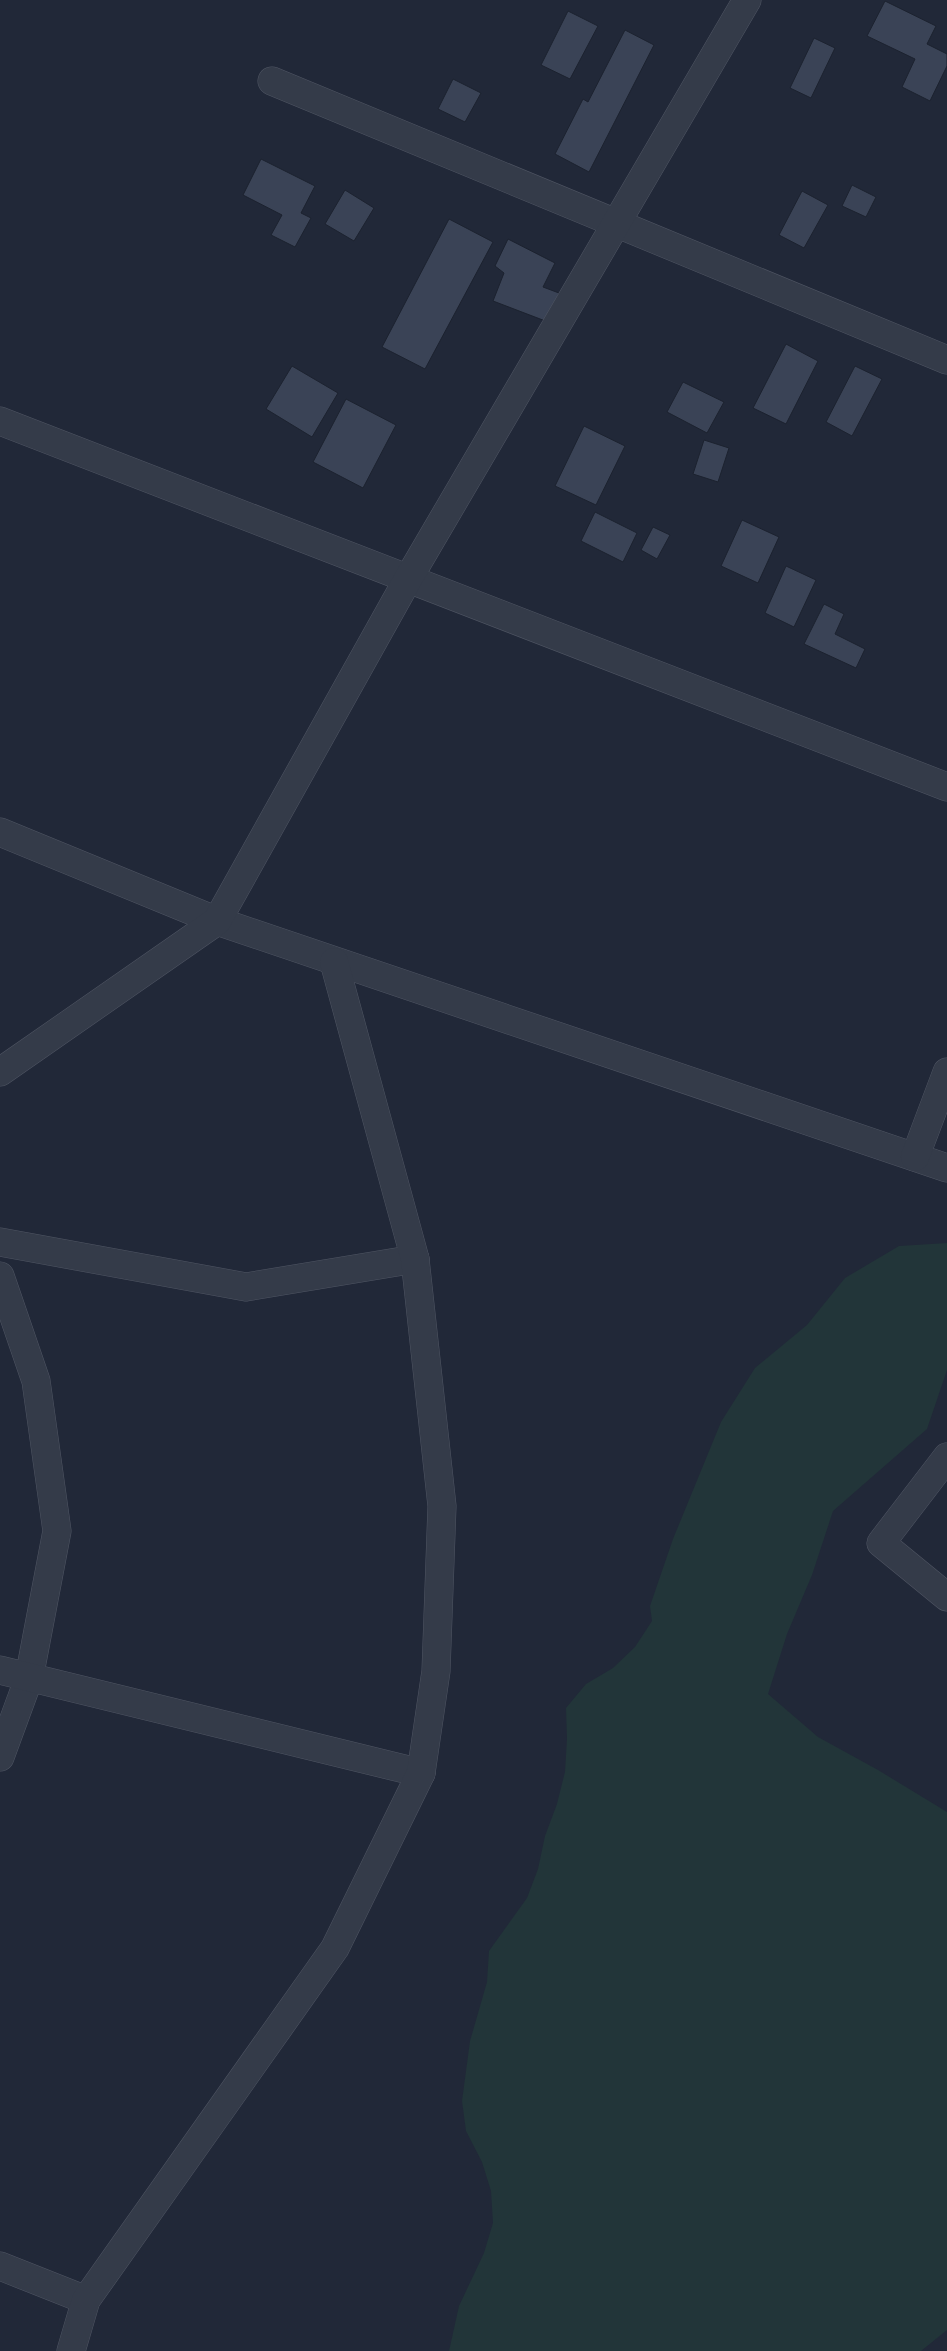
<svg xmlns="http://www.w3.org/2000/svg" width="947" height="2351" font-family="Roboto,sans-serif">
<style>
.green{fill:#223539}
.building{fill:#3a4356;stroke:#1c222f}
.lines{fill:none;stroke-linecap:round;stroke-linejoin:round}
.street-casing{stroke:#4f5563;stroke-width:29}
.street{stroke:#343b49;stroke-width:28}
</style>
<rect width="100%" height="100%" fill="#212838"/>
<polygon class="green" points="947,1243 947,1370 927,1429 833,1511 812,1575 787,1634 768,1694 818,1737 878,1770 947,1812 947,2330 921,2351 449,2351 459,2306 484,2253 493,2223 491,2191 482,2162 466,2131 462,2101 470,2041 487,1982 489,1951 527,1898 538,1869 545,1836 557,1804 565,1772 567,1739 566,1708 586,1684 613,1668 635,1647 652,1621 650,1606 673,1539 721,1422 755,1368 807,1325 845,1278 899,1246"/>
<g class="building">
<polygon points="885,1 936,26 927,44 947,54 947,66 930,101 902,87 915,59 867,36"/>
<polygon points="568,11 598,26 570,79 541,65"/>
<polygon points="625,30 654,45 589,172 555,154 583,99 588,102"/>
<polygon points="814,38 835,48 811,98 790,88"/>
<polygon points="453,79 481,93 465,122 438,109"/>
<polygon points="261,159 315,186 301,213 311,218 295,247 271,235 282,215 243,195"/>
<polygon points="852,185 876,197 866,217 842,206"/>
<polygon points="345,190 374,208 354,241 325,224"/>
<polygon points="802,191 828,205 804,248 779,235"/>
<polygon points="449,219 493,242 425,369 382,347"/>
<polygon points="508,239 555,263 543,287 559,293 548,322 493,301 504,273 495,266"/>
<polygon points="786,344 818,361 786,424 753,408"/>
<polygon points="292,366 338,393 312,437 266,409"/>
<polygon points="855,366 882,379 852,436 826,422"/>
<polygon points="683,382 724,402 707,433 667,412"/>
<polygon points="346,399 396,425 363,488 313,462"/>
<polygon points="584,426 625,446 596,505 555,486"/>
<polygon points="704,440 729,448 718,482 693,474"/>
<polygon points="595,512 637,533 623,562 581,541"/>
<polygon points="742,520 779,537 758,583 721,566"/>
<polygon points="653,527 670,535 657,559 641,550"/>
<polygon points="786,566 816,580 794,627 765,613"/>
<polygon points="824,604 844,614 835,634 865,649 856,668 804,644"/>
</g>
<g class="lines">
<g class="street-casing">
<g id="street">
<polyline points="272,81 947,360"/>
<polyline points="0,421 947,787"/>
<polyline points="0,832 217,921 947,1168"/>
<polyline points="0,1072 217,921 408,579 747,0"/>
<polyline points="915,1157 947,1072"/>
<polyline points="0,1242 246,1287 415,1259"/>
<polyline points="0,1276 36,1381 57,1531 29,1678 0,1757"/>
<polyline points="947,1457 881,1543 947,1597"/>
<polyline points="0,1670 421,1773"/>
<polyline points="0,2266 86,2300"/>
<polyline points="71,2351 86,2300 335,1948 421,1773 436,1671 442,1506 415,1259 334,962"/>
</g>
</g>
<use href="#street" class="street"/>
</g>
</svg>
